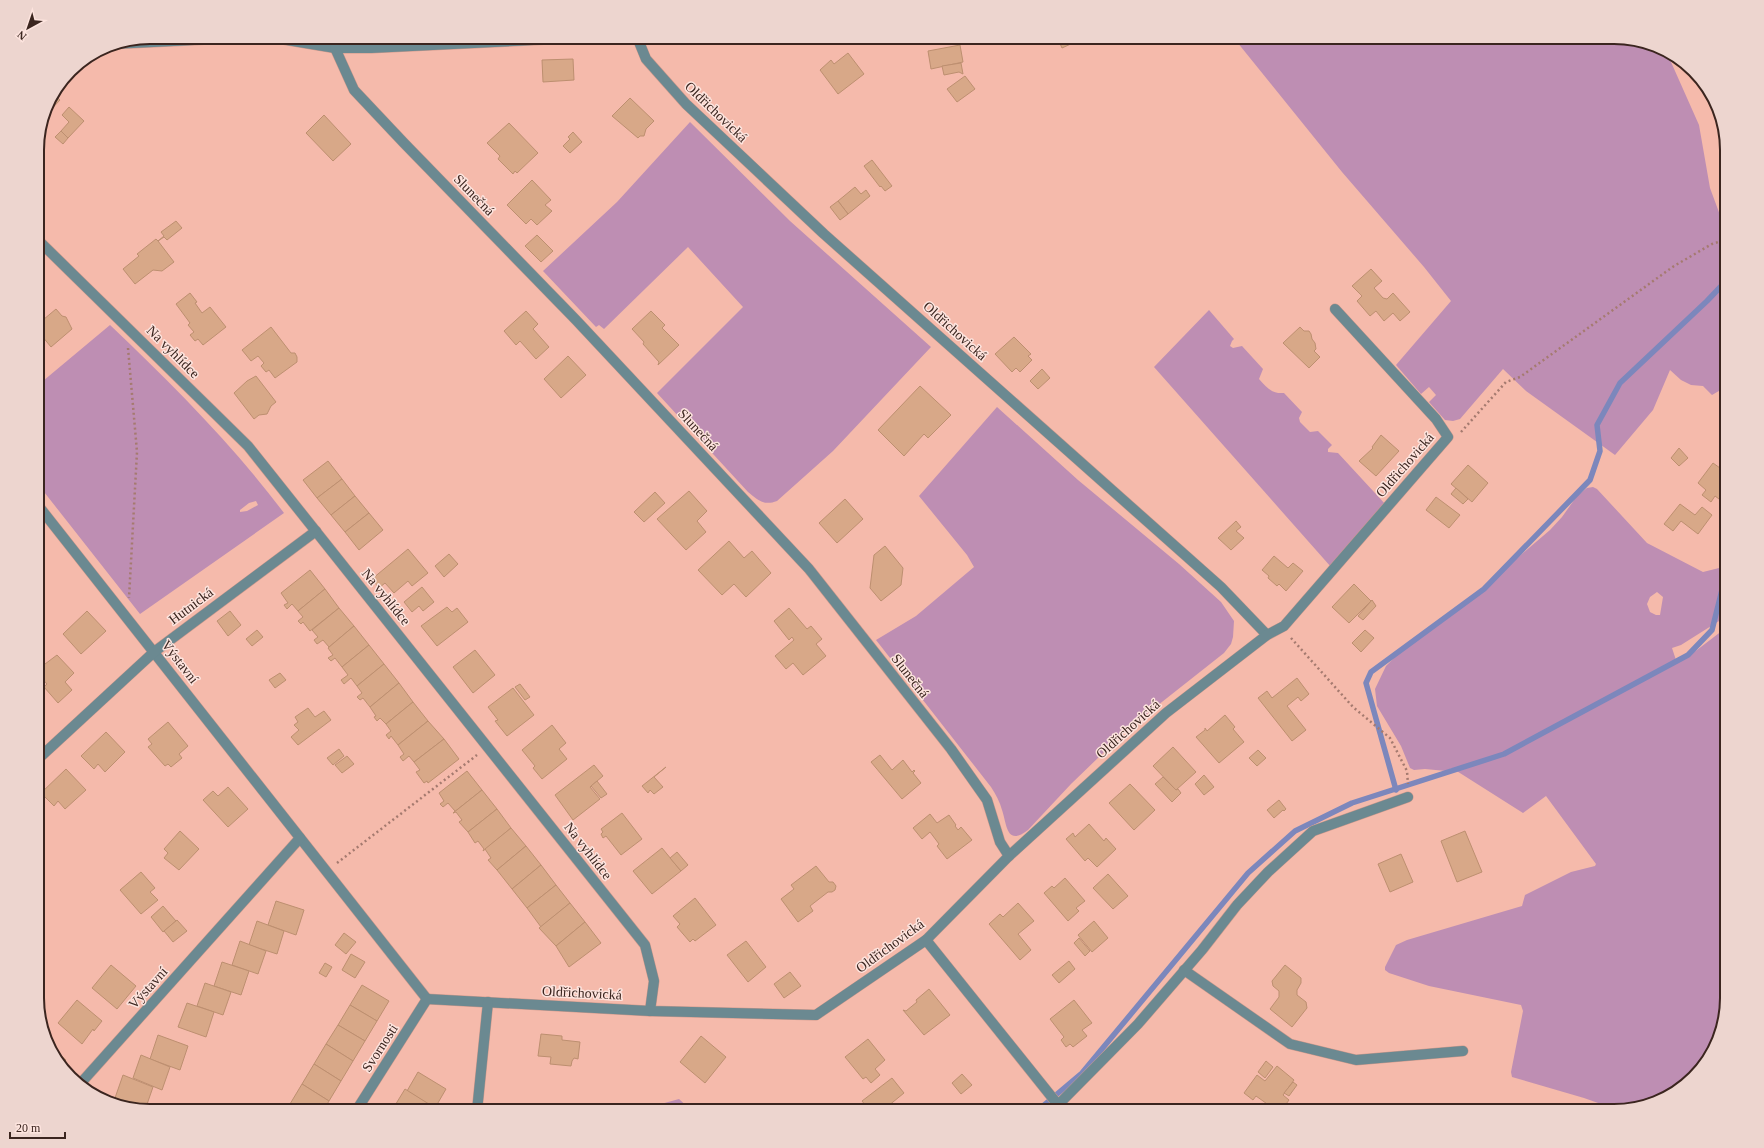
<svg xmlns="http://www.w3.org/2000/svg" width="1764" height="1148" font-family="'Times New Roman',serif">
<style>
.green{fill:#be8eb3;fill-rule:evenodd}
.lines{fill:none;stroke-linecap:round;stroke-linejoin:round}
.stream{stroke:#7c87bc;stroke-width:5.5}
.building{fill:#d8a888;stroke:#bd8f70}
.minor-casing{stroke:#cc998c;stroke-width:11}
.path{stroke:#a57a6f;stroke-width:2.5;stroke-dasharray:2 3;stroke-linecap:butt}
.minor{stroke:#6b8991;stroke-width:10}
.labels{text-anchor:middle;dominant-baseline:central;stroke-width:3;stroke-linejoin:round;paint-order:stroke}
.street-label{font-size:14px;fill:#3b251f;stroke:#fde4de}
.rim{fill:none;stroke:#3b251f;stroke-width:2}
</style>
<rect width="100%" height="100%" fill="#f5baab"/>
<g class="green">
<polygon points="1233,37 1614,37 1667,53 1699,125 1710,188 1727,234 1727,390 1724,388 1712,395 1703,386 1691,385 1681,380 1670,370 1653,410 1615,455 1526,391 1503,369 1460,419 1453,421 1445,420 1429,402 1436,395 1429,387 1421,394 1396,365 1451,301 1424,267 1342,172"/>
<path d="M690,122L790,221L931,347L833,451L777,501C764,506 758,500 748,492L657,393L743,307L688,247L604,329L599,325L596,327L543,271L617,202Z"/>
<path d="M1209,310L1234,339L1232,341L1230,346L1233,348L1242,346L1263,369L1259,379C1267,388 1272,394 1284,393L1302,412L1299,418L1300,422L1310,432L1318,431L1332,445L1328,449V452L1338,453L1386,505L1331,567L1154,367Z"/>
<path d="M110,325C172,384 232,444 284,513L140,614L37,483V386ZM256,501L258,505L247,511L240,512V510L249,503Z"/>
<path d="M997,407L1078,480L1179,564L1221,602L1234,621L1233,637L1231,644L1224,653L1129,728L1071,784L1028,830C1006,847 1007,824 1002,810C1000,802 996,795 991,787L876,640L916,616L974,567L967,555L919,496Z"/>
<path d="M1593,487L1597,489L1647,543L1703,572L1727,566V616L1681,645L1672,648L1677,663L1697,650L1727,627V998L1708,1061L1670,1096L1618,1110L1584,1098L1512,1077L1511,1072L1523,1011L1521,1005L1429,986L1389,973L1385,970V967L1396,945L1407,940L1522,906L1525,895L1571,872L1595,866L1596,864L1546,796L1523,813L1452,768L1446,771L1425,769L1414,770L1410,768L1401,746L1377,706L1375,689L1386,666L1407,645L1487,584L1550,530L1562,517L1577,496L1587,488ZM1657,592L1663,597L1660,615H1656L1650,612L1647,604L1650,597Z"/>
<polygon points="679,1099 692,1111 571,1111 571,1109 650,1107"/>
</g>
<g class="lines">
<g class="stream">
<polyline points="1396,790 1366,683 1371,672 1484,589 1590,480 1600,451 1597,425 1620,383 1707,301 1727,280"/>
<polyline points="1037,1111 1082,1073 1248,873 1295,831 1352,803 1504,754 1688,655 1712,630 1725,578 1727,576"/>
</g>
</g>
<g class="building">
<polygon points="1057,37 1086,37 1062,48"/>
<polygon points="960,45 963,62 931,69 928,51"/>
<polygon points="848,53 864,74 838,94 820,70 831,60 834,64"/>
<polygon points="573,59 574,80 543,82 542,60"/>
<polygon points="961,63 963,74 959,72 944,75 942,66"/>
<polygon points="965,76 975,89 957,102 947,89"/>
<polygon points="54,94 60,100 43,118 46,107"/>
<polygon points="630,98 654,121 646,129 644,136 640,136 638,138 612,116"/>
<polygon points="69,107 84,121 68,138 61,131 69,122 62,115"/>
<polygon points="324,115 351,144 333,161 306,133"/>
<polygon points="509,123 538,153 517,173 515,171 513,174 498,159 500,156 487,143"/>
<polygon points="61,131 68,138 63,144 55,137"/>
<polygon points="573,132 582,142 570,153 563,146 570,139 568,137"/>
<polygon points="872,160 892,186 885,191 881,186 880,187 864,166"/>
<polygon points="532,180 551,200 545,205 552,211 537,225 531,219 526,224 507,205"/>
<polygon points="855,187 861,194 866,190 870,196 848,214 838,201"/>
<polygon points="838,201 848,214 840,220 830,207"/>
<polygon points="176,221 182,228 167,240 164,237 158,241 174,262 162,271 153,270 135,284 123,269 139,256 137,254 156,239 158,241 164,236 161,232"/>
<polygon points="537,235 553,251 541,262 525,246"/>
<polygon points="1371,269 1382,281 1374,288 1383,298 1387,299 1393,293 1410,312 1400,321 1393,313 1384,321 1376,311 1370,316 1357,301 1362,296 1352,286"/>
<polygon points="190,293 197,302 195,303 202,313 210,307 226,327 203,345 198,339 195,341 190,335 194,332 188,325 190,323 176,304"/>
<polygon points="56,309 62,316 66,317 72,329 51,347 37,330 37,325"/>
<polygon points="526,311 538,324 533,329 549,347 536,359 520,341 516,345 504,331"/>
<polygon points="651,311 665,325 662,328 679,345 658,365 659,362 643,344 644,342 632,329"/>
<polygon points="271,327 291,353 295,353 297,357 297,362 275,378 269,370 266,372 261,366 264,363 258,356 251,361 242,350"/>
<polygon points="1300,327 1304,331 1309,331 1311,334 1312,339 1315,343 1316,349 1314,351 1320,357 1309,368 1283,343"/>
<polygon points="1014,337 1031,354 1028,356 1032,360 1020,372 1016,368 1012,372 995,354"/>
<polygon points="568,356 586,375 561,398 544,379"/>
<polygon points="1042,369 1050,378 1038,389 1030,381"/>
<polygon points="256,376 276,402 271,406 267,414 259,415 254,419 234,393 247,381"/>
<polygon points="920,386 951,415 928,438 924,434 904,456 878,430"/>
<polygon points="1381,435 1399,451 1376,476 1359,461 1373,448 1372,447"/>
<polygon points="1679,448 1688,458 1679,466 1671,458"/>
<polygon points="328,461 342,479 317,498 303,480"/>
<polygon points="1713,463 1727,473 1727,496 1723,502 1715,496 1711,502 1702,495 1706,490 1698,483"/>
<polygon points="1468,465 1488,483 1472,502 1451,484"/>
<polygon points="342,479 355,496 331,515 317,498"/>
<polygon points="1456,488 1468,499 1463,504 1451,494"/>
<polygon points="689,491 707,511 697,521 706,532 686,550 657,519"/>
<polygon points="655,492 665,503 644,522 634,512"/>
<polygon points="355,496 369,513 345,532 331,515"/>
<polygon points="1436,497 1460,515 1449,528 1426,510"/>
<polygon points="845,499 863,519 837,543 819,523"/>
<polygon points="1680,504 1695,515 1702,507 1712,515 1698,534 1681,521 1673,531 1664,524"/>
<polygon points="369,513 383,530 359,550 345,532"/>
<polygon points="1236,521 1241,527 1236,531 1244,538 1231,550 1218,538"/>
<polygon points="729,541 744,558 752,551 771,573 746,597 734,584 722,595 698,570"/>
<polygon points="885,546 903,568 901,585 881,601 870,588 874,555"/>
<polygon points="408,549 428,573 412,586 408,581 394,593 385,583 379,588 372,579"/>
<polygon points="449,554 458,564 444,577 435,566"/>
<polygon points="1274,556 1288,568 1293,563 1303,571 1286,591 1279,584 1277,586 1268,578 1269,576 1262,570"/>
<polygon points="310,570 325,589 298,611 292,604 287,609 284,605 288,603 281,593"/>
<polygon points="1354,584 1371,601 1349,623 1332,607"/>
<polygon points="422,587 434,602 423,611 419,606 412,612 404,602"/>
<polygon points="325,589 339,608 310,631 303,622 301,624 298,621 303,617 298,611"/>
<polygon points="1372,600 1376,606 1363,620 1358,616"/>
<polygon points="447,607 452,612 457,608 468,622 437,646 421,626"/>
<polygon points="339,608 354,626 329,647 323,640 317,644 314,640 318,637 312,630"/>
<polygon points="789,608 807,629 811,626 822,639 816,644 826,656 803,675 793,663 786,669 775,656 794,640 792,637 789,640 774,621"/>
<polygon points="87,611 106,631 81,654 63,634"/>
<polygon points="230,611 241,625 228,636 217,621"/>
<polygon points="354,626 369,645 342,667 335,658 331,661 328,658 333,655 328,648"/>
<polygon points="257,630 263,637 252,646 246,639"/>
<polygon points="1365,630 1374,638 1361,652 1352,643"/>
<polygon points="369,645 384,664 357,686 351,678 344,684 341,680 348,675 342,667"/>
<polygon points="475,650 495,675 473,693 453,667"/>
<polygon points="57,655 74,673 65,682 72,690 58,703 44,687 47,684 37,673 37,670"/>
<polygon points="384,664 399,683 370,707 363,698 360,700 357,697 362,693 357,686"/>
<polygon points="280,673 286,680 275,688 269,680"/>
<polygon points="1297,678 1309,694 1301,701 1298,697 1287,706 1306,730 1292,741 1258,698 1267,691 1272,698"/>
<polygon points="399,683 413,702 386,724 380,718 377,721 374,717 376,716 370,707"/>
<polygon points="520,684 530,697 525,700 515,687"/>
<polygon points="513,688 534,715 507,736 495,721 498,720 488,707"/>
<polygon points="413,702 428,721 398,745 391,736 389,739 386,735 391,731 386,724"/>
<polygon points="308,708 315,717 324,711 331,720 298,745 291,737 299,730 294,725 298,722 295,717"/>
<polygon points="1225,715 1235,727 1233,729 1244,742 1219,763 1196,737 1205,730 1205,728 1207,731"/>
<polygon points="428,721 444,739 414,762 409,756 403,761 400,757 404,754 398,745"/>
<polygon points="168,722 188,746 179,754 182,758 171,767 168,764 165,766 148,747 152,744 148,739"/>
<polygon points="552,725 566,743 559,749 567,759 542,779 533,768 535,766 522,750"/>
<polygon points="106,732 125,752 105,772 98,764 94,769 81,756"/>
<polygon points="444,739 459,759 428,783 427,781 424,783 416,772 420,770 414,762"/>
<polygon points="1173,747 1196,772 1176,790 1153,766"/>
<polygon points="339,749 344,756 333,765 327,758"/>
<polygon points="1258,750 1266,758 1257,766 1249,758"/>
<polygon points="880,755 892,770 903,760 912,772 914,770 915,771 913,773 921,783 902,799 871,762"/>
<polygon points="347,756 354,764 342,773 335,765"/>
<polygon points="594,765 603,776 590,787 600,799 573,820 555,795"/>
<polygon points="666,767 654,777 663,787 654,794 650,790 648,793 642,786"/>
<polygon points="66,769 86,790 65,809 58,801 54,806 41,793"/>
<polygon points="467,771 482,790 453,813 455,811 448,803 443,807 440,804 444,801 439,793"/>
<polygon points="1204,775 1214,787 1204,795 1195,784"/>
<polygon points="1163,777 1176,790 1178,789 1181,793 1172,802 1155,784"/>
<polygon points="597,781 607,794 601,798 591,786"/>
<polygon points="1130,784 1155,810 1134,830 1109,803"/>
<polygon points="228,787 248,809 228,827 203,800 213,791 218,796"/>
<polygon points="482,790 497,809 468,832 459,822 462,820 456,812 453,813"/>
<polygon points="1279,800 1286,809 1284,811 1283,810 1274,818 1267,810"/>
<polygon points="497,809 511,828 483,851 484,849 478,841 475,843 468,832"/>
<polygon points="622,813 642,839 621,855 606,836 603,838 601,834 603,832 601,829"/>
<polygon points="930,814 937,823 949,815 956,825 955,826 958,830 961,827 972,840 947,859 937,846 939,844 930,832 922,839 913,828"/>
<polygon points="37,818 45,825 37,833"/>
<polygon points="1089,824 1104,841 1106,838 1116,849 1097,867 1088,858 1085,861 1066,839 1073,833 1075,837"/>
<polygon points="511,828 526,846 497,870 488,860 491,858 485,849"/>
<polygon points="180,831 199,849 179,870 164,858 168,853 164,849"/>
<polygon points="1465,831 1482,872 1457,882 1441,841"/>
<polygon points="526,846 541,865 512,889 497,870"/>
<polygon points="662,848 681,871 652,894 633,871"/>
<polygon points="677,852 688,865 681,871 670,858"/>
<polygon points="1401,854 1413,882 1390,892 1378,864"/>
<polygon points="541,865 556,885 527,908 512,889"/>
<polygon points="816,866 829,882 833,882 836,886 835,890 832,892 828,892 810,906 813,911 798,922 781,899 794,889 791,885"/>
<polygon points="141,872 155,888 150,892 158,900 141,914 120,890"/>
<polygon points="1108,874 1128,896 1113,909 1093,888"/>
<polygon points="1065,878 1085,901 1076,908 1079,911 1068,921 1044,893 1052,886 1054,888"/>
<polygon points="556,885 570,903 541,927 527,908"/>
<polygon points="695,898 716,925 695,941 693,939 690,942 677,927 680,924 673,916"/>
<polygon points="276,901 304,910 296,935 268,925"/>
<polygon points="570,903 585,922 556,946 539,928"/>
<polygon points="1018,903 1034,921 1018,934 1031,950 1020,960 989,924 1000,914 1003,917"/>
<polygon points="163,906 176,921 163,932 151,917"/>
<polygon points="177,920 187,931 173,942 164,931"/>
<polygon points="257,921 284,931 277,954 249,945"/>
<polygon points="1094,921 1108,938 1092,952 1078,935"/>
<polygon points="585,922 601,943 569,967 556,946"/>
<polygon points="344,933 356,942 346,954 335,945"/>
<polygon points="1079,938 1090,951 1085,956 1074,943"/>
<polygon points="240,941 266,951 258,974 232,965"/>
<polygon points="746,941 766,967 748,982 727,955"/>
<polygon points="351,954 365,962 355,978 342,970"/>
<polygon points="1069,961 1075,969 1059,983 1052,975"/>
<polygon points="222,962 249,971 241,995 214,986"/>
<polygon points="325,963 332,967 326,977 319,973"/>
<polygon points="111,965 136,986 117,1009 92,988"/>
<polygon points="1285,965 1301,978 1301,983 1297,990 1297,995 1306,1002 1307,1008 1292,1027 1270,1009 1279,997 1279,991 1273,986 1272,981"/>
<polygon points="790,972 801,986 784,998 774,984"/>
<polygon points="205,983 231,992 223,1015 197,1006"/>
<polygon points="362,985 389,1001 377,1021 350,1005"/>
<polygon points="929,989 950,1015 924,1035 903,1010 906,1011 917,1002 916,1000"/>
<polygon points="77,1000 102,1021 94,1031 93,1029 82,1044 58,1023"/>
<polygon points="1074,1000 1092,1023 1082,1030 1087,1036 1073,1047 1070,1044 1066,1047 1061,1040 1064,1037 1050,1019"/>
<polygon points="187,1003 214,1012 206,1037 178,1027"/>
<polygon points="350,1005 377,1021 365,1041 338,1025"/>
<polygon points="338,1025 365,1041 353,1061 326,1044"/>
<polygon points="541,1034 562,1036 562,1040 580,1042 578,1059 574,1058 572,1061 571,1066 550,1064 551,1057 538,1056"/>
<polygon points="158,1035 188,1046 180,1070 150,1059"/>
<polygon points="701,1036 726,1057 705,1083 680,1062"/>
<polygon points="868,1039 885,1060 875,1069 880,1075 871,1083 866,1077 863,1079 845,1057"/>
<polygon points="326,1044 353,1061 341,1081 314,1064"/>
<polygon points="49,1045 66,1060 62,1064 52,1054"/>
<polygon points="141,1055 170,1067 162,1090 133,1078"/>
<polygon points="1266,1061 1273,1067 1265,1078 1258,1072"/>
<polygon points="314,1064 341,1081 329,1101 302,1084"/>
<polygon points="1277,1066 1294,1080 1283,1095 1289,1100 1281,1111 1277,1111 1256,1096 1253,1100 1244,1093 1257,1075 1265,1081"/>
<polygon points="418,1072 446,1089 435,1108 407,1091"/>
<polygon points="962,1074 972,1085 961,1094 952,1083"/>
<polygon points="123,1075 153,1087 145,1110 115,1098"/>
<polygon points="892,1078 904,1093 882,1111 870,1111 862,1101"/>
<polygon points="1293,1082 1297,1085 1289,1096 1284,1093"/>
<polygon points="302,1084 329,1101 323,1111 302,1111 290,1104"/>
<polygon points="405,1089 432,1106 429,1111 401,1111 394,1107"/>
<polygon points="106,1095 115,1098 132,1106 105,1097"/>
<polygon points="290,1104 302,1111 286,1111"/>
</g>
<g class="lines">
<g class="minor-casing">
<g id="minor">
<polyline points="365,37 376,47"/>
<polyline points="637,37 646,59 686,104 824,234 1221,587 1267,635"/>
<polyline points="113,44 214,39 275,38 335,48 371,48 595,37"/>
<polyline points="335,48 354,90 403,142 576,320 809,569 951,749 987,800 1000,842 1009,856"/>
<polyline points="37,239 248,446 645,945 654,981 650,1011"/>
<polyline points="37,504 427,999"/>
<polyline points="37,760 154,652 316,531"/>
<polyline points="926,940 1063,1111"/>
<polyline points="1184,970 1290,1044 1356,1060 1463,1051"/>
<polyline points="427,999 650,1011 816,1015 926,940 1009,856 1166,713 1267,635 1284,626 1448,437 1436,419 1335,309"/>
<polyline points="80,1084 300,838"/>
<polyline points="1058,1105 1138,1024 1202,950 1237,905 1268,872 1313,831 1408,797"/>
<polyline points="356,1111 427,999"/>
<polyline points="477,1111 488,1002"/>
</g>
</g>
<g class="path">
<polyline points="128,348 137,452 129,598"/>
<polyline points="1461,432 1506,382 1520,377 1674,266 1712,244 1727,239"/>
<polyline points="1291,638 1353,707 1390,738 1407,771 1408,784"/>
<polyline points="337,863 477,755"/>
</g>
<use href="#minor" class="minor"/>
</g>
<g class="labels">
<g class="street-label">
<text transform="translate(716 112) rotate(44)">Oldřichovická</text>
<text transform="translate(474 195) rotate(46)">Slunečná</text>
<text transform="translate(955 331) rotate(42)">Oldřichovická</text>
<text transform="translate(173 352) rotate(45)">Na vyhlídce</text>
<text transform="translate(698 430) rotate(47)">Slunečná</text>
<text transform="translate(1405 465) rotate(-49)">Oldřichovická</text>
<text transform="translate(386 597) rotate(51)">Na vyhlídce</text>
<text transform="translate(191 606) rotate(-37)">Hutnická</text>
<text transform="translate(180 662) rotate(52)">Výstavní</text>
<text transform="translate(910 676) rotate(52)">Slunečná</text>
<text transform="translate(1128 729) rotate(-42)">Oldřichovická</text>
<text transform="translate(588 851) rotate(52)">Na vyhlídce</text>
<text transform="translate(890 946) rotate(-36)">Oldřichovická</text>
<text transform="translate(148 988) rotate(-48)">Výstavní</text>
<text transform="translate(582 993) rotate(3)">Oldřichovická</text>
<text transform="translate(380 1048) rotate(-57)">Svornosti</text>
</g>
</g>
<path d="M0 0H1764V1148H0ZM150 44H1614A106 106 0 0 1 1720 150V998A106 106 0 0 1 1614 1104H150A106 106 0 0 1 44 998V150A106 106 0 0 1 150 44Z" fill="#edd5cf" fill-rule="evenodd"/>
<path class="rim" d="M150 44H1614A106 106 0 0 1 1720 150V998A106 106 0 0 1 1614 1104H150A106 106 0 0 1 44 998V150A106 106 0 0 1 150 44Z"/>
<g transform="translate(28 28) rotate(220)" stroke="#fde4de" stroke-width="3" paint-order="stroke">
<path d="M0-3L7 15L0 10L-7 15Z" fill="#3b251f"/>
<text y="-6" font-size="11" font-weight="bold" text-anchor="middle" fill="#3b251f">N</text>
</g>
<path d="M10 1132v6h55v-6" fill="none" stroke="#3b251f" stroke-width="2"/>
<text x="16" y="1132" font-size="12" fill="#3b251f" stroke="#fde4de" stroke-width="3" paint-order="stroke">20 m</text>
</svg>
